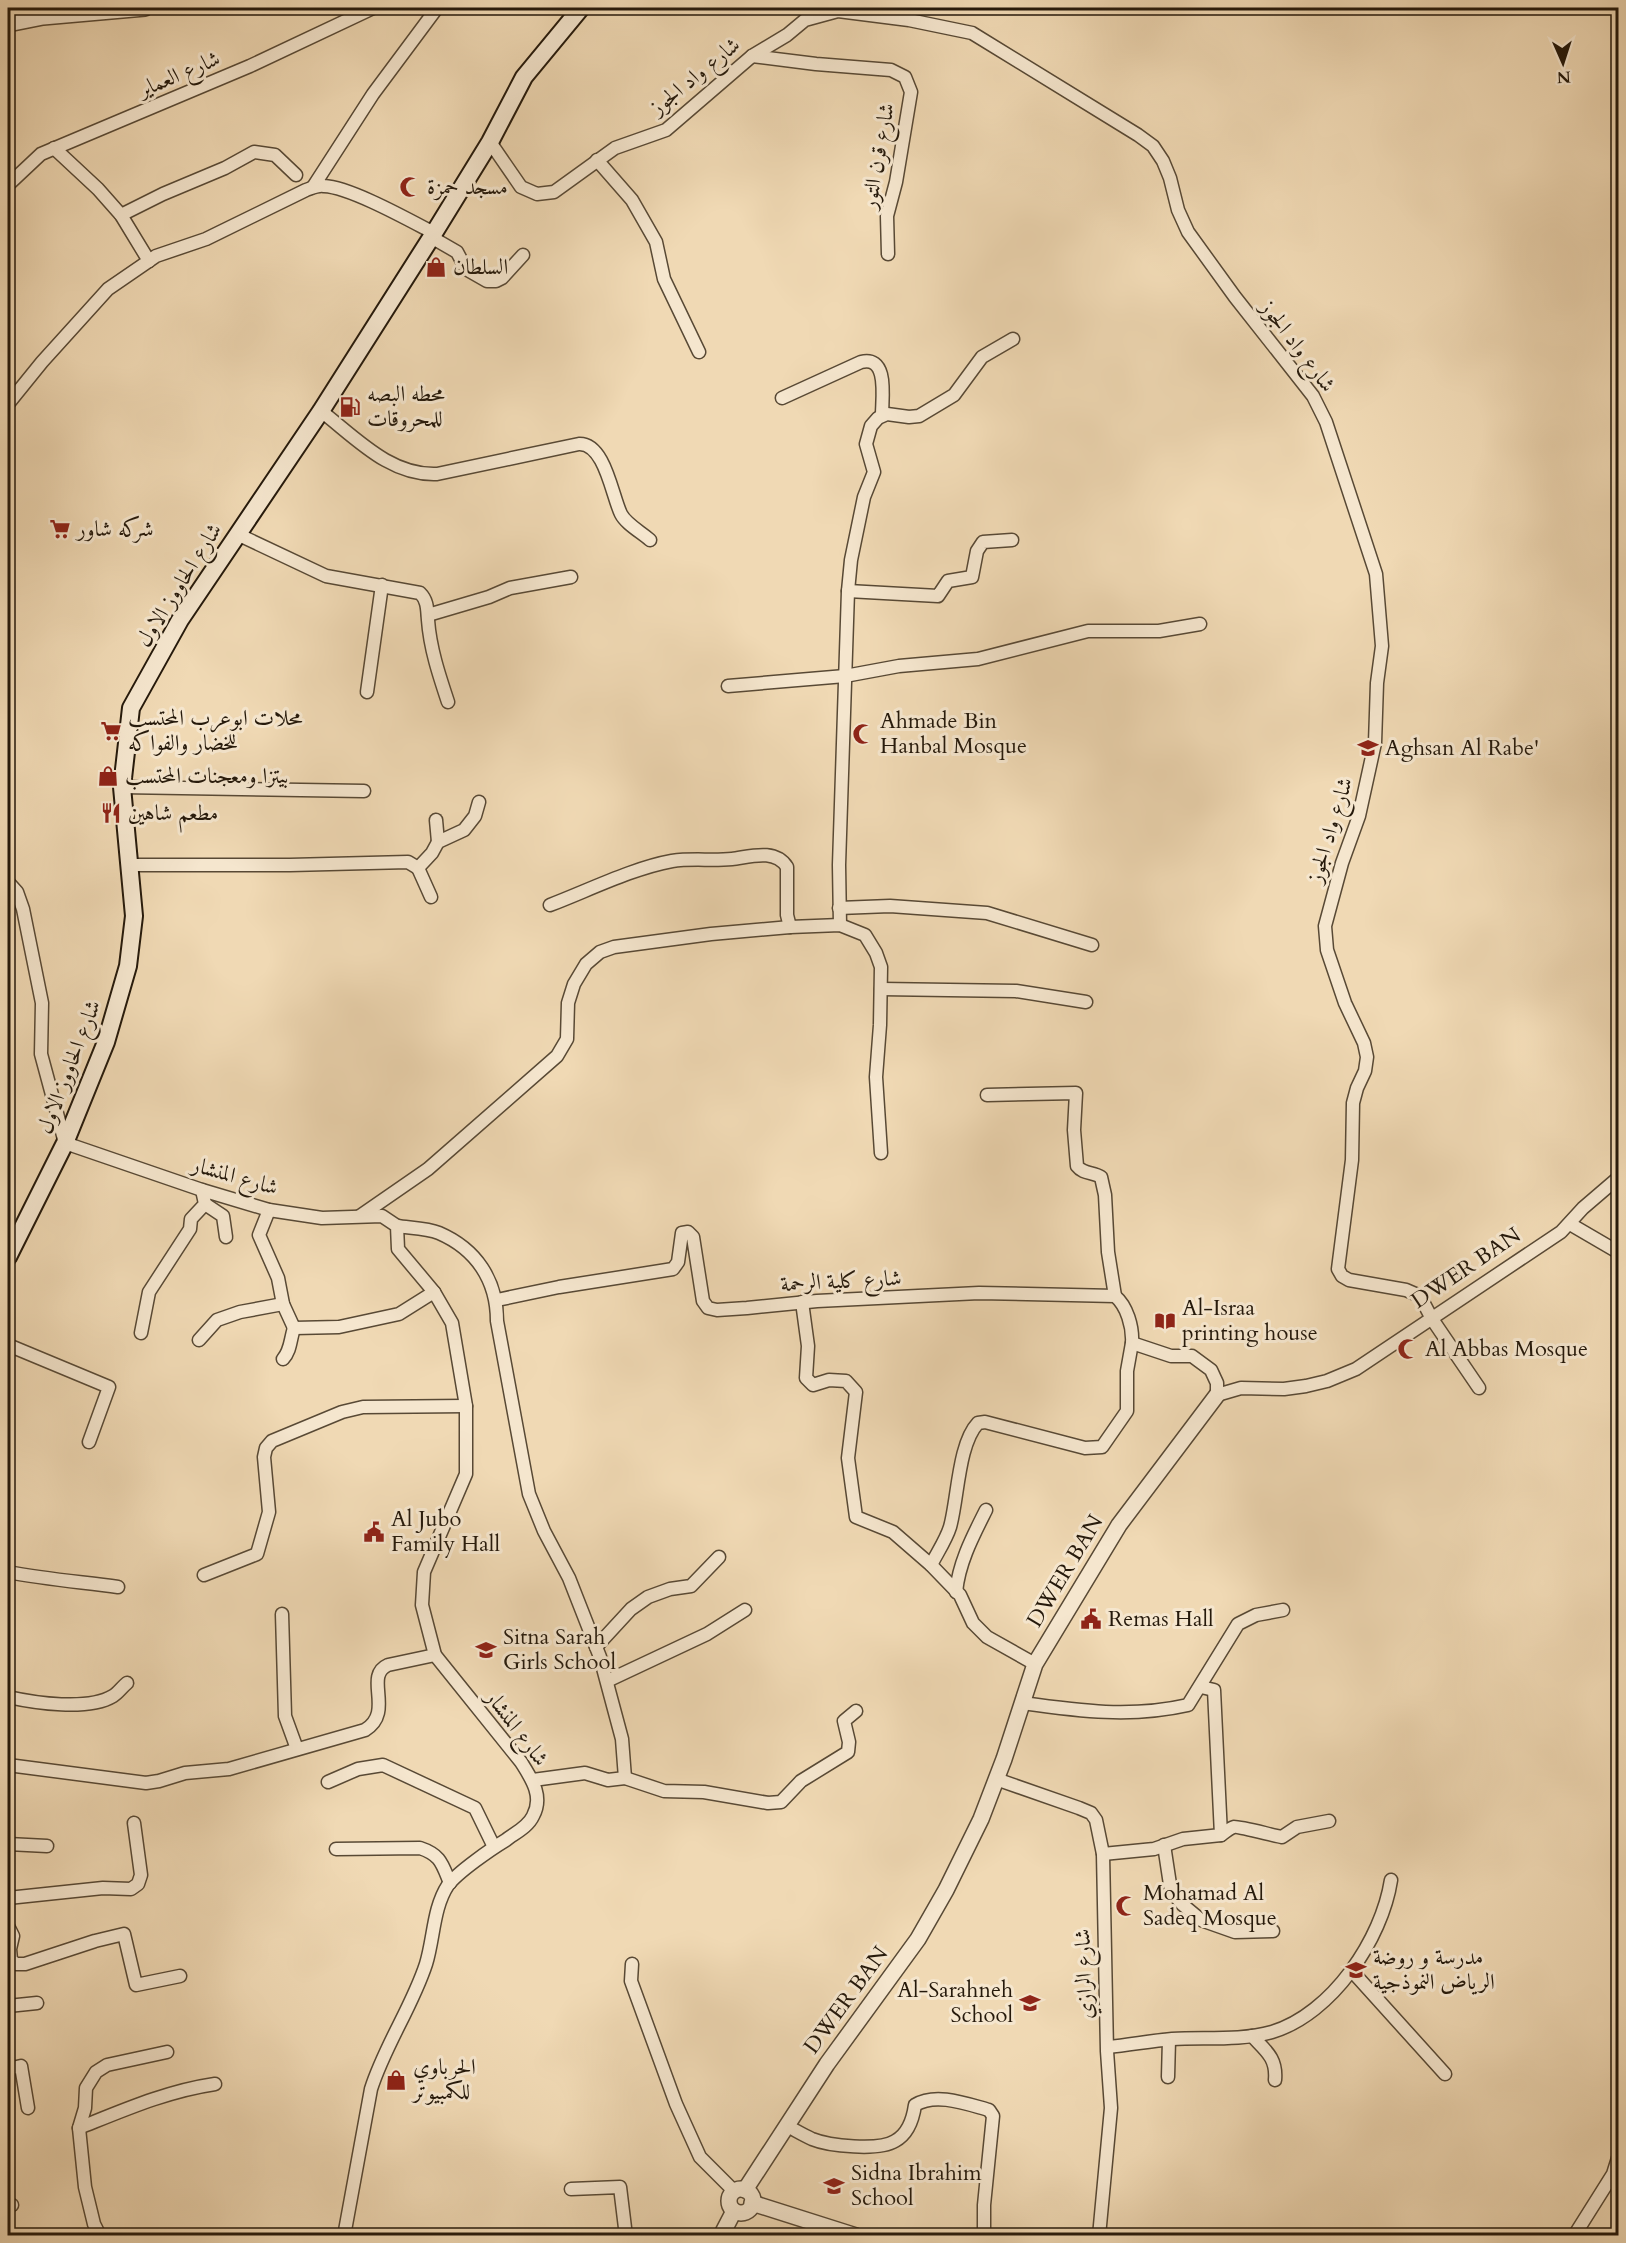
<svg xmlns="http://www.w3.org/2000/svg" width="1626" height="2243" font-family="Cardo,Amiri,serif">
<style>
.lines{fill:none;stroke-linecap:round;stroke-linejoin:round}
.minor-casing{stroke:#584935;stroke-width:15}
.tertiary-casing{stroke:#584935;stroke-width:18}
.secondary-casing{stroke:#25190b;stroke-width:20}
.minor{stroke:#f5e6ce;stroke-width:12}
.tertiary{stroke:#f5e6ce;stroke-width:15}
.secondary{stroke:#f5e6ce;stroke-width:16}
.labels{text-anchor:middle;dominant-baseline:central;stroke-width:6;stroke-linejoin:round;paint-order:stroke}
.street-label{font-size:22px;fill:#25190b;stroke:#f5e6ce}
.poi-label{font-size:22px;fill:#25190b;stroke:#f5e6ce;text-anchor:start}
</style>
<rect width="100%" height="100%" fill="#f0d9b4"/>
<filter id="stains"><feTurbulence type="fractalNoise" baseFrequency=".00333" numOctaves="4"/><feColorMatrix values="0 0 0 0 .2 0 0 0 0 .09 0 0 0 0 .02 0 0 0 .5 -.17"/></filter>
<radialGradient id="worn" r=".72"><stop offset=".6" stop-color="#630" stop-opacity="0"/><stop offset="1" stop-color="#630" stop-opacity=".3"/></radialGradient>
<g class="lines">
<g class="minor-casing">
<g id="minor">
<polyline points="752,56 816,64 891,70 905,77 911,92 896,182 887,216 888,254"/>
<polyline points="490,142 521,187 537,194 554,192 615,148 666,130 752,56 787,35 805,20 838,11 909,20 972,33 1138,135 1153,146 1163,161 1170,178 1178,210 1188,232 1235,297 1313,396 1326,422 1376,574 1382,646 1377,683 1375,743 1359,816 1342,863 1325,926 1327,950 1345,1003 1364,1043 1367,1057 1365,1071 1357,1088 1353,1103 1352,1160 1338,1269 1342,1276 1349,1280 1406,1290 1420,1296 1432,1319 1479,1388"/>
<polyline points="54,148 98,189 121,215 149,261"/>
<polyline points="597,160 632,200 656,242 664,279 699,352"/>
<polyline points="8,185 41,154 250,66 373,8"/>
<polyline points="313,187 373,94 437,8"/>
<polyline points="121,215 163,194 225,168 254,152 275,155 296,175"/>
<polyline points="431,237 457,252 466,269 487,281 496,281 502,278 523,255"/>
<path d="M782,398L861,362C889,355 882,398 882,415"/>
<path d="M8,404L42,362L108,289L156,256L206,239L306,190C312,188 318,185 324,186C350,187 409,220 434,233"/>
<path d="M321,411C356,438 390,476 437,474L579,444C605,443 612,496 621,514C626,524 641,532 650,540"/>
<path d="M237,534L326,576L420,593C428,601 427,610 428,620C430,648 439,675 448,702"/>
<polyline points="848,591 938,596 948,581 972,577 977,551 983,542 1012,540"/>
<polyline points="428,615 489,597 510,588 571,577"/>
<polyline points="728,686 845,676 899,666 978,659 1088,631 1159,631 1200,624"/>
<polyline points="367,692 382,585"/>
<polyline points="122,787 364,791"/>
<polyline points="436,820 438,842"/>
<polyline points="131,865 290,865 408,862 418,868 432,853 438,842 464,830 475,816 479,802"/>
<polyline points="418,868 431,897"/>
<path d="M8,882L17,892L23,909L42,1003L41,1054L65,1143L202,1190L269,1210L322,1218L382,1216L397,1226L398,1249L434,1292L452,1323L466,1406V1474L424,1572L422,1605L435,1655L521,1762C531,1778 544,1796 533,1816C528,1827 515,1833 506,1840C491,1849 458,1872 448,1885C433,1908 434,1938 426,1964C412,2007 385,2045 371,2089L344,2236"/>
<path d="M550,905C587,891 633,868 672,861C692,858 712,861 732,859C749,857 775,848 787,867V915L790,927"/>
<polyline points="839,908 890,906 987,913 1092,945"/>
<polyline points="840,925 839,865 848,591 851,560 864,497 874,472 866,444 871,426 878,418 887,414 909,417 919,416 954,395 982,357 1013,339"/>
<polyline points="881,989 1016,991 1086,1002"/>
<path d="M987,1095L1076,1093L1074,1130L1077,1166C1083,1174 1093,1172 1101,1177L1105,1195L1108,1252L1115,1296"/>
<polyline points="205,1204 223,1216 226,1237"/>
<polyline points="269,1210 259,1235 278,1278 283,1304 294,1328 339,1327 399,1314 434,1292"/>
<polyline points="360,1216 428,1169 557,1056 567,1039 568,1003 574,984 586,964 600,952 614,947 711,934 790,927 840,925 865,935 876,953 881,967 880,1025 876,1077 881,1153"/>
<polyline points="1570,1224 1618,1252"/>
<path d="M397,1226C410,1228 427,1228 439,1233C476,1249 497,1280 497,1321L529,1494L544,1531L569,1578L600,1657L622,1739L625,1778"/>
<path d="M497,1300L559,1287L673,1269L678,1262L682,1233L688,1232L693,1237L703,1301L708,1308L717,1310L747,1308L817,1301L979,1293L1115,1296C1127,1306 1133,1327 1132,1343L1171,1356H1192L1211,1370L1217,1383V1395L1241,1388L1284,1389L1306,1386L1327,1381L1356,1369L1561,1232L1583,1208L1618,1178"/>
<polyline points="802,1302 808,1346 806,1378 813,1385 829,1380 846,1381 856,1392 848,1458 856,1517 893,1532 931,1565 960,1595 973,1623 987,1637 1035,1664"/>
<polyline points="141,1333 149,1292 190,1229 191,1219 205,1204 202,1190"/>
<polyline points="199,1340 217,1320 240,1312 283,1304"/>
<polyline points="8,1345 109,1387 89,1442"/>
<path d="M283,1359C291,1350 290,1340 294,1328"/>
<path d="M931,1565C937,1553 946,1540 950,1527C958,1499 958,1444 978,1423L985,1422L1085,1448L1102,1447L1127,1411V1371L1132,1343"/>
<path d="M8,1572C45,1579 81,1582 118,1587"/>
<polyline points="204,1575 257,1554 269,1512 264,1457 266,1448 272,1441 342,1412 363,1407 466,1406"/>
<path d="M956,1592C959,1562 973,1536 986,1510"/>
<polyline points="282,1614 285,1716 297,1749"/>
<polyline points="596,1647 631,1609 648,1597 670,1589 691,1586 719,1557"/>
<polyline points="607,1681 707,1634 745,1610"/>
<path d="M8,1697C35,1703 88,1711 113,1696C118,1693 122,1687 127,1683"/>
<path d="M1022,1703C1080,1711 1131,1718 1188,1705L1238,1624L1256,1615L1283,1610"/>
<path d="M8,1765L146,1783L159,1781L185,1773L229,1769L365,1730C395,1712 363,1676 388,1665L435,1655"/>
<polyline points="996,1779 1079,1808 1091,1813 1096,1820 1103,1854 1107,2051 1111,2108 1099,2236"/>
<polyline points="533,1780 585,1773 608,1780 625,1778 664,1791 704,1792 768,1803 781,1802 801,1781 848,1752 849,1742 844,1721 856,1711"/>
<polyline points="328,1782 358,1769 383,1765 475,1808 494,1847"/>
<path d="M1221,1835C1225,1832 1230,1828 1234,1827C1238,1826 1275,1836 1282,1837L1297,1827L1329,1821"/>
<polyline points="8,1844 47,1846"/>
<polyline points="1164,1845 1171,1891 1183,1905 1201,1920 1235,1932 1273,1931"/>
<path d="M336,1849L420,1848C441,1855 442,1864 450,1883"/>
<polyline points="1103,1854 1154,1849 1183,1839 1221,1835 1214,1690 1201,1687"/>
<polyline points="8,1898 103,1888 131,1889 138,1884 141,1875 134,1823"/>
<polyline points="8,1926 13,1936 10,1949 11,1960 16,1964 25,1964 95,1941 124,1934 136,1985 180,1976"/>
<polyline points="632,1964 631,1981 676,2104 700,2157 734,2191"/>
<polyline points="1352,1971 1445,2074"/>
<polyline points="8,2006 37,2003"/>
<path d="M1252,2036C1266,2051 1277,2058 1275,2080"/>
<path d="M1108,2047C1129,2045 1150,2041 1172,2039C1204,2037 1240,2041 1272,2032C1332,2014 1382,1939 1391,1880"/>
<polyline points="8,2069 21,2066 28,2108"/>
<polyline points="1168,2077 1169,2040"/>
<path d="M787,2126C795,2130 803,2135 812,2139C829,2146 879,2151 895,2141C908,2134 913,2119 915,2105C936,2092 967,2104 989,2110L993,2116L984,2205V2236"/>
<path d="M79,2128C124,2110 167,2091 215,2084"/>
<polyline points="571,2189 620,2187 626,2236"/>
<polyline points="8,2205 12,2205"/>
<polyline points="100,2236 94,2224 85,2187 79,2128 85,2108 86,2088 96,2072 107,2065 167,2052"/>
<polyline points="1574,2236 1613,2174 1618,2158"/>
</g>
</g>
<g class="tertiary-casing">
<g id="tertiary">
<polyline points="8,24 43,17 145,8"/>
<circle cx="741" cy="2201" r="12"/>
<polyline points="745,2190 827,2064 918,1939 946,1890 981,1819 1004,1759 1035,1664 1119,1525 1217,1395"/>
<polyline points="752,2203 856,2236"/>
<polyline points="721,2236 734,2211"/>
</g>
</g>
<g class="secondary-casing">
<polyline id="secondary" points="8,1257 65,1143 106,1042 128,966 134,916 122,787 131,708 180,620 321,411 434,233 490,142 524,77 581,8"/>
</g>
<use href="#minor" class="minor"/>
<use href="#tertiary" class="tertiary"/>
<use href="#secondary" class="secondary"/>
</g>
<defs>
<g id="mosque-bare" transform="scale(1.62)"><path d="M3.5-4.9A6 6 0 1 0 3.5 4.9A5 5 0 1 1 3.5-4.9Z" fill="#8f2418" stroke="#f5e6ce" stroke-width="2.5" paint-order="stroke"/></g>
<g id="shop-bare" transform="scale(1.62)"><path d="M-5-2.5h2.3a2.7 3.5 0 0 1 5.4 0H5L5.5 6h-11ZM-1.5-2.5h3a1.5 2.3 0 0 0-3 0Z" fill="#8f2418" stroke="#f5e6ce" stroke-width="2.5" paint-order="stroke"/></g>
<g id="fuel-bare" transform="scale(1.62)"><path d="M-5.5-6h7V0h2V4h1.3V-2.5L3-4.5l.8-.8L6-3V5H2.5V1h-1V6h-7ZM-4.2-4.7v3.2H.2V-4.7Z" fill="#8f2418" stroke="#f5e6ce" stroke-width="2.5" paint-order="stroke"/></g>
<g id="supermarket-bare" transform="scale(1.62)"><path d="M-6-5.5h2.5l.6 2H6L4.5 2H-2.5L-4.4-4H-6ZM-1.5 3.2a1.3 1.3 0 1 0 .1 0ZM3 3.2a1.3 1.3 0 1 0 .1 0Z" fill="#8f2418" stroke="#f5e6ce" stroke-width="2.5" paint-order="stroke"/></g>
<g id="school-bare" transform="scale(1.62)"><path d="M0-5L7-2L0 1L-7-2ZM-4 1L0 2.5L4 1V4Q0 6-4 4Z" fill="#8f2418" stroke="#f5e6ce" stroke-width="2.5" paint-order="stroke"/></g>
<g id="restaurant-bare" transform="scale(1.62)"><path d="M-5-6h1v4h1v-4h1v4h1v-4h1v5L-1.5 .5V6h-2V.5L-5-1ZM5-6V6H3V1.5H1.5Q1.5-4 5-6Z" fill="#8f2418" stroke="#f5e6ce" stroke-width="2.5" paint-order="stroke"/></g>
<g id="library-bare" transform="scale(1.62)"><path d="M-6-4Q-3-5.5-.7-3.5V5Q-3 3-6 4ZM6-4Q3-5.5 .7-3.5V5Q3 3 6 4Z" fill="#8f2418" stroke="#f5e6ce" stroke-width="2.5" paint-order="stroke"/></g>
<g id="civic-bare" transform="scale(1.62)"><path d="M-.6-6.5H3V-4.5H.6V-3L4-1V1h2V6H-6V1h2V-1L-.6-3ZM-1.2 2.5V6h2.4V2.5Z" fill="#8f2418" stroke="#f5e6ce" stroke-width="2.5" paint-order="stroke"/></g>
</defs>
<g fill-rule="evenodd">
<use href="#mosque-bare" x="410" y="187"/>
<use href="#shop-bare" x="436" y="267"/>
<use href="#fuel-bare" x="350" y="407"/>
<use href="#supermarket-bare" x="60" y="529"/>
<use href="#supermarket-bare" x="111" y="731"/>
<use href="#mosque-bare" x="863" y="734"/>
<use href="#school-bare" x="1368" y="748"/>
<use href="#shop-bare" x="108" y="776"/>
<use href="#restaurant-bare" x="111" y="813"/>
<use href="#library-bare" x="1165" y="1321"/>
<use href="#mosque-bare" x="1408" y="1349"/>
<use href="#civic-bare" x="374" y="1532"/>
<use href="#civic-bare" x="1091" y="1619"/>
<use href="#school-bare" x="486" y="1650"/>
<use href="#mosque-bare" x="1126" y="1906"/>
<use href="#school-bare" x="1356" y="1970"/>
<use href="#school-bare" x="1030" y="2003"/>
<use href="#shop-bare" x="396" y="2080"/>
<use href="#school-bare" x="834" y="2186"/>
</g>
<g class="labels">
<g class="street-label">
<text transform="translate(179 74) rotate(-23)">شارع العماير</text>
<text transform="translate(695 76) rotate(-39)">شارع واد الجوز</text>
<text transform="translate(878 156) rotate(-80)">شارع قرن التور</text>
<text transform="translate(1298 346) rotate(53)">شارع واد الجوز</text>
<text transform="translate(179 585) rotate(-58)">شارع الحاووز الاول</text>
<text transform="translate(1330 830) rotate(-73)">شارع واد الجوز</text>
<text transform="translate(69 1067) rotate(-69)">شارع الحاووز الاول</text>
<text transform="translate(235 1176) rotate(16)">شارع المنشار</text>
<text transform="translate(1466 1268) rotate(-34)">DWER BAN</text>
<text transform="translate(841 1281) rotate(-3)">شارع كلية الرحمة</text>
<text transform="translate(1065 1571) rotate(-59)">DWER BAN</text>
<text transform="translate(517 1728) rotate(53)">شارع المنشار</text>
<text transform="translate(1084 1974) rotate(-92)">شارع الرازي</text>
<text transform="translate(846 2000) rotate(-54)">DWER BAN</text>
</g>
<g class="poi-label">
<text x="427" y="187">مسجد حمزة</text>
<text x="453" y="267">السلطان</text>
<text x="367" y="394">محطه البصه<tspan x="367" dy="25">للمحروقات</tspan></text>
<text x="77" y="529">شركه شاور</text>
<text x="128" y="718">محلات ابوعرب المحتسب<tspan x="128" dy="25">للخضار والفواكه</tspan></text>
<text x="880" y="721">Ahmade Bin<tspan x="880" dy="25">Hanbal Mosque</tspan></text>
<text x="1385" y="748">Aghsan Al Rabe'</text>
<text x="125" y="776">بيتزا ومعجنات المحتسب</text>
<text x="128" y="813">مطعم شاهين</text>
<text x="1182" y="1308">Al-Israa<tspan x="1182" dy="25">printing house</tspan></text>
<text x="1425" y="1349">Al Abbas Mosque</text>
<text x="391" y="1519">Al Jubo<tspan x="391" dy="25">Family Hall</tspan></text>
<text x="1108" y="1619">Remas Hall</text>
<text x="503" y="1637">Sitna Sarah<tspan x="503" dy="25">Girls School</tspan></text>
<text x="1143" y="1893">Mohamad Al<tspan x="1143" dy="25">Sadeq Mosque</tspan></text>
<text x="1373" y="1957">مدرسة و روضة<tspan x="1373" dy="25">الرياض النموذجية</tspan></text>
<text x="1013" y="1990" text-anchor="end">Al-Sarahneh<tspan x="1013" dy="25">School</tspan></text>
<text x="413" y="2067">الحرباوي<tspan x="413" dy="25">للكمبيوتر</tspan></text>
<text x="851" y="2173">Sidna Ibrahim<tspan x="851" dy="25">School</tspan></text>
</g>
</g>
<rect width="1626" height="2243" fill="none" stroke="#f0d9b4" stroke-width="30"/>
<rect x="9" y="9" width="1608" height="2225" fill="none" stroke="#25190b" stroke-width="3"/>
<rect x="15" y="15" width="1596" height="2213" fill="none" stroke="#25190b" stroke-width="1.5"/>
<g transform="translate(1563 63) rotate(177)" stroke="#f5e6ce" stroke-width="4.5" paint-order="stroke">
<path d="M0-4.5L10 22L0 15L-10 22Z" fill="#25190b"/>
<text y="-9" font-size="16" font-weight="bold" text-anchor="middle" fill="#25190b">N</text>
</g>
<rect width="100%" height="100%" filter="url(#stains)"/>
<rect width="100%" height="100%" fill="url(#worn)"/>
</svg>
